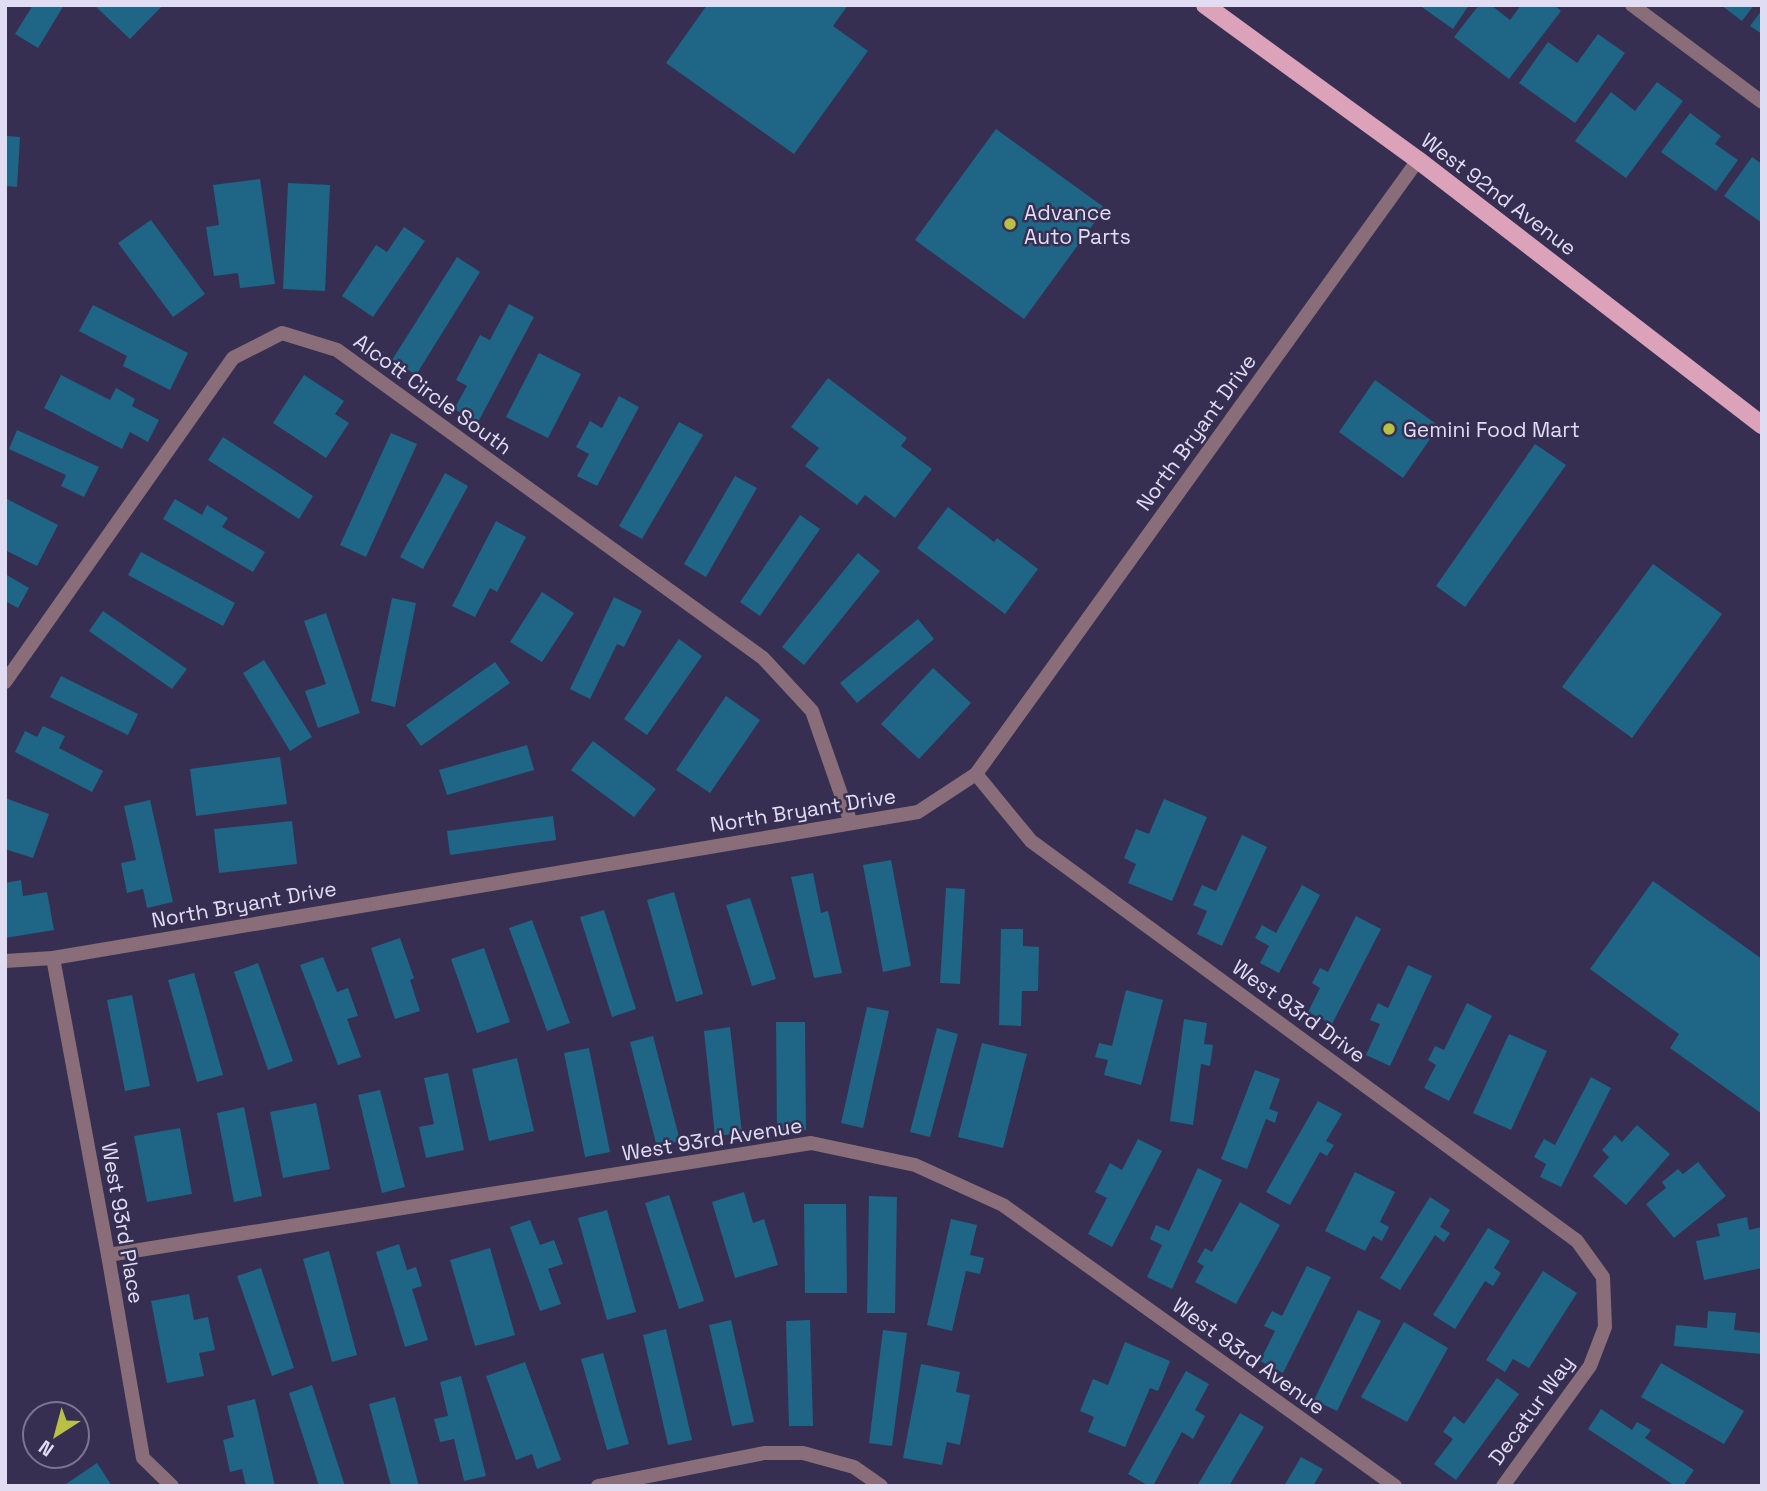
<svg xmlns="http://www.w3.org/2000/svg" width="1767" height="1491" font-family="'Space Grotesk',sans-serif">
<style>
.building{fill:#1e6586}
.lines{fill:none;stroke-linecap:round;stroke-linejoin:round}
.minor{stroke:#896d78;stroke-width:14}
.primary{stroke:#dba2ba;stroke-width:18}
.poi-dot{fill:#b9c046;stroke:#372f52;stroke-width:2.5}
.labels{text-anchor:middle;dominant-baseline:central;stroke-width:5;stroke-linejoin:round;paint-order:stroke}
.street-label{font-size:21px;fill:#e0ddf3;stroke:#372f52}
.poi-label{font-size:21px;fill:#e0ddf3;stroke:#372f52;text-anchor:start}
</style>
<rect width="100%" height="100%" fill="#372f52"/>
<g class="building">
<polygon points="33,5 64,5 38,48 15,34"/>
<polygon points="94,5 163,5 130,39"/>
<polygon points="707,5 848,5 833,26 868,51 794,154 666,63"/>
<polygon points="1419,5 1469,5 1453,29"/>
<polygon points="1479,5 1491,5 1510,20 1521,5 1554,5 1561,11 1509,79 1454,37"/>
<polygon points="1721,5 1754,5 1742,21"/>
<polygon points="1762,10 1762,34 1750,26"/>
<polygon points="1598,34 1625,53 1575,123 1519,83 1548,42 1577,63"/>
<polygon points="1657,82 1683,101 1626,178 1575,141 1611,92 1635,111"/>
<polygon points="1690,113 1721,136 1715,144 1738,160 1716,191 1661,152"/>
<polygon points="996,129 1105,208 1024,319 915,240"/>
<polygon points="5,136 20,137 17,187 5,186"/>
<polygon points="1752,157 1762,164 1762,223 1724,196"/>
<polygon points="260,179 275,284 240,288 238,273 214,276 206,227 219,225 213,185"/>
<polygon points="288,183 330,185 325,291 283,289"/>
<polygon points="151,220 205,294 173,317 118,243"/>
<polygon points="404,227 425,241 373,317 342,296 376,245 387,252"/>
<polygon points="457,257 480,272 416,375 392,360"/>
<polygon points="509,304 534,317 478,422 454,409 467,386 456,380 480,335 490,340"/>
<polygon points="93,305 188,353 170,390 123,366 127,356 79,331"/>
<polygon points="539,353 581,374 548,438 506,417"/>
<polygon points="61,375 110,400 116,388 135,399 132,406 159,420 148,442 130,432 122,449 44,408"/>
<polygon points="304,375 344,401 335,414 349,423 326,458 273,423"/>
<polygon points="828,378 907,438 901,446 932,469 895,518 865,495 857,505 805,466 819,448 791,427"/>
<polygon points="1375,380 1439,426 1403,478 1339,432"/>
<polygon points="619,396 639,407 597,486 577,476 589,454 576,447 590,421 602,428"/>
<polygon points="679,422 703,435 642,539 619,526"/>
<polygon points="17,430 99,467 84,497 61,486 66,475 9,449"/>
<polygon points="391,433 417,444 366,557 340,545"/>
<polygon points="223,437 313,496 299,519 208,460"/>
<polygon points="1535,444 1566,465 1465,607 1436,586"/>
<polygon points="445,473 468,486 423,569 400,557"/>
<polygon points="735,476 757,488 706,577 684,564"/>
<polygon points="5,498 58,525 37,566 5,550"/>
<polygon points="175,499 202,515 207,505 228,518 222,527 265,552 253,572 163,519"/>
<polygon points="948,507 994,542 997,538 1038,569 1005,614 917,548"/>
<polygon points="800,515 820,529 760,616 740,602"/>
<polygon points="496,521 526,537 497,592 490,588 475,617 452,606"/>
<polygon points="141,552 235,603 223,626 128,575"/>
<polygon points="858,553 880,571 804,665 782,647"/>
<polygon points="1653,564 1722,614 1632,738 1562,687"/>
<polygon points="5,574 29,588 18,608 5,601"/>
<polygon points="542,592 574,613 542,662 510,642"/>
<polygon points="614,597 642,611 624,647 617,644 590,699 570,689"/>
<polygon points="392,598 416,603 395,707 371,701"/>
<polygon points="103,611 187,669 172,689 89,631"/>
<polygon points="326,613 360,713 318,728 305,691 326,684 304,621"/>
<polygon points="918,619 934,639 857,703 840,683"/>
<polygon points="679,639 702,656 647,735 624,719"/>
<polygon points="264,660 312,737 290,751 243,673"/>
<polygon points="495,662 510,683 421,746 406,725"/>
<polygon points="933,668 971,703 919,759 881,724"/>
<polygon points="61,676 138,714 128,735 50,697"/>
<polygon points="726,696 760,720 710,793 676,770"/>
<polygon points="43,726 65,736 59,748 103,771 92,792 15,752 25,731 37,737"/>
<polygon points="593,741 656,789 634,817 571,770"/>
<polygon points="527,745 534,770 447,795 439,770"/>
<polygon points="280,757 287,804 196,816 190,769"/>
<polygon points="5,798 49,814 33,858 5,849"/>
<polygon points="1164,799 1207,817 1172,901 1128,883 1136,864 1124,858 1136,829 1149,834"/>
<polygon points="150,800 173,902 147,908 143,889 127,893 121,863 136,860 124,806"/>
<polygon points="553,816 556,840 450,855 447,831"/>
<polygon points="292,821 297,864 219,873 214,829"/>
<polygon points="1242,835 1267,847 1222,946 1197,934 1207,911 1193,905 1202,885 1216,891"/>
<polygon points="891,860 911,966 883,972 863,865"/>
<polygon points="813,873 821,913 828,911 842,973 814,978 791,877"/>
<polygon points="21,880 23,896 47,892 54,930 5,938 5,883"/>
<polygon points="1653,881 1762,959 1762,1114 1670,1048 1679,1034 1590,969"/>
<polygon points="1302,885 1320,895 1279,973 1260,963 1269,946 1255,938 1262,925 1276,933"/>
<polygon points="946,888 965,889 960,984 940,983"/>
<polygon points="674,892 703,994 676,1002 647,900"/>
<polygon points="750,898 776,979 752,986 726,905"/>
<polygon points="604,910 636,1009 612,1017 580,917"/>
<polygon points="1356,916 1381,929 1332,1024 1308,1012 1320,988 1312,983 1320,968 1328,972"/>
<polygon points="532,920 570,1023 547,1031 509,928"/>
<polygon points="1001,929 1023,929 1023,946 1039,947 1038,991 1022,991 1021,1026 999,1025"/>
<polygon points="400,938 414,978 410,980 420,1011 395,1019 371,948"/>
<polygon points="484,948 510,1022 477,1033 451,959"/>
<polygon points="323,957 337,992 348,988 358,1016 347,1019 361,1057 338,1065 300,965"/>
<polygon points="258,963 293,1061 268,1070 234,972"/>
<polygon points="1408,965 1432,976 1390,1066 1366,1055 1380,1024 1370,1020 1378,1003 1388,1008"/>
<polygon points="194,973 223,1075 197,1082 168,980"/>
<polygon points="1126,990 1163,1000 1141,1085 1104,1075 1108,1060 1095,1057 1099,1043 1112,1046"/>
<polygon points="132,995 150,1086 125,1091 107,1000"/>
<polygon points="1467,1003 1492,1016 1449,1101 1424,1088 1436,1065 1428,1060 1435,1046 1444,1050"/>
<polygon points="867,1007 889,1011 863,1128 841,1123"/>
<polygon points="1184,1019 1207,1023 1204,1044 1213,1045 1210,1066 1201,1064 1193,1125 1170,1121"/>
<polygon points="776,1022 805,1022 806,1130 777,1130"/>
<polygon points="730,1027 742,1133 715,1136 704,1031"/>
<polygon points="937,1028 958,1034 930,1137 910,1132"/>
<polygon points="1509,1034 1547,1051 1511,1130 1473,1113"/>
<polygon points="653,1036 680,1141 657,1147 630,1042"/>
<polygon points="982,1043 1027,1054 1003,1148 958,1137"/>
<polygon points="589,1048 610,1152 585,1157 564,1053"/>
<polygon points="517,1058 534,1131 489,1141 472,1069"/>
<polygon points="1255,1070 1280,1079 1269,1109 1278,1112 1275,1123 1266,1119 1247,1169 1221,1159"/>
<polygon points="448,1073 464,1150 426,1158 419,1127 434,1124 424,1078"/>
<polygon points="1591,1077 1611,1088 1561,1187 1540,1177 1546,1164 1534,1157 1544,1139 1555,1145"/>
<polygon points="380,1090 405,1187 382,1193 358,1095"/>
<polygon points="1318,1101 1342,1114 1326,1141 1334,1145 1327,1156 1320,1152 1290,1205 1266,1192"/>
<polygon points="316,1103 330,1169 283,1178 270,1112"/>
<polygon points="244,1107 262,1196 234,1202 217,1113"/>
<polygon points="1637,1125 1670,1154 1626,1205 1593,1176 1609,1157 1602,1150 1615,1135 1622,1142"/>
<polygon points="180,1128 192,1194 147,1202 134,1136"/>
<polygon points="1138,1139 1162,1151 1112,1247 1088,1234 1107,1198 1095,1192 1110,1163 1122,1170"/>
<polygon points="1698,1162 1726,1196 1674,1238 1646,1204 1666,1188 1662,1182 1678,1169 1683,1174"/>
<polygon points="1198,1168 1222,1180 1172,1289 1147,1277 1162,1245 1150,1239 1156,1225 1169,1231"/>
<polygon points="1355,1172 1395,1192 1380,1222 1389,1227 1382,1241 1373,1236 1365,1251 1325,1231"/>
<polygon points="744,1192 753,1223 764,1219 778,1265 735,1278 712,1202"/>
<polygon points="669,1195 704,1301 679,1309 645,1203"/>
<polygon points="869,1196 897,1197 895,1313 867,1313"/>
<polygon points="1430,1197 1450,1210 1440,1227 1450,1233 1444,1242 1435,1235 1400,1290 1380,1278"/>
<polygon points="1240,1202 1280,1225 1236,1304 1195,1282 1204,1266 1197,1262 1205,1248 1212,1252"/>
<polygon points="804,1204 846,1204 847,1293 805,1293"/>
<polygon points="607,1210 636,1312 607,1320 578,1218"/>
<polygon points="1747,1217 1749,1230 1762,1227 1762,1268 1704,1280 1696,1241 1720,1236 1717,1224"/>
<polygon points="951,1219 977,1225 970,1255 984,1258 980,1274 966,1271 952,1331 927,1325"/>
<polygon points="530,1220 540,1245 554,1240 563,1264 548,1269 561,1304 540,1311 510,1227"/>
<polygon points="1488,1228 1510,1241 1494,1268 1501,1273 1493,1286 1485,1281 1455,1329 1433,1315"/>
<polygon points="399,1244 407,1270 416,1267 422,1286 412,1289 428,1340 405,1347 376,1252"/>
<polygon points="490,1248 515,1335 475,1346 450,1260"/>
<polygon points="329,1251 357,1355 332,1362 303,1259"/>
<polygon points="1307,1266 1331,1277 1283,1373 1260,1361 1275,1331 1264,1326 1272,1311 1282,1316"/>
<polygon points="261,1268 294,1368 272,1376 237,1276"/>
<polygon points="1543,1271 1577,1293 1529,1368 1513,1359 1505,1372 1486,1360"/>
<polygon points="189,1294 194,1320 208,1317 215,1350 199,1353 204,1376 167,1383 151,1301"/>
<polygon points="1358,1310 1381,1321 1337,1411 1314,1400"/>
<polygon points="1708,1311 1736,1313 1734,1330 1762,1333 1762,1354 1674,1346 1676,1325 1707,1328"/>
<polygon points="731,1320 754,1422 732,1426 709,1325"/>
<polygon points="810,1320 813,1426 789,1426 786,1321"/>
<polygon points="1404,1322 1448,1348 1407,1422 1361,1397"/>
<polygon points="666,1329 692,1440 668,1445 643,1335"/>
<polygon points="883,1330 907,1333 892,1446 869,1443"/>
<polygon points="1125,1342 1170,1361 1158,1391 1150,1388 1125,1447 1088,1432 1094,1417 1080,1411 1093,1379 1108,1385"/>
<polygon points="603,1353 629,1444 607,1450 581,1359"/>
<polygon points="525,1362 561,1460 537,1469 532,1454 516,1460 486,1376"/>
<polygon points="1661,1363 1744,1411 1724,1444 1641,1397"/>
<polygon points="921,1364 960,1372 956,1392 970,1395 960,1445 947,1442 942,1465 903,1458"/>
<polygon points="1186,1371 1209,1384 1195,1410 1205,1416 1193,1439 1182,1432 1153,1486 1149,1486 1128,1474"/>
<polygon points="461,1376 486,1476 464,1481 454,1439 440,1442 434,1419 448,1416 440,1382"/>
<polygon points="1497,1378 1519,1394 1456,1480 1434,1464 1453,1439 1443,1432 1454,1416 1464,1424"/>
<polygon points="312,1385 345,1486 319,1486 289,1393"/>
<polygon points="395,1397 419,1486 391,1486 369,1404"/>
<polygon points="255,1399 275,1486 246,1486 242,1469 230,1472 223,1440 234,1437 227,1406"/>
<polygon points="1601,1409 1632,1430 1637,1422 1651,1430 1645,1438 1694,1470 1683,1486 1675,1486 1588,1429"/>
<polygon points="1240,1413 1264,1427 1229,1486 1197,1486"/>
<polygon points="1301,1457 1323,1469 1313,1486 1284,1486"/>
<polygon points="97,1463 112,1486 63,1486"/>
</g>
<g class="lines">
<g class="minor">
<polyline points="1632,5 1762,102"/>
<polyline points="5,682 233,358 282,333 337,350 763,658 812,711 851,823"/>
<polyline points="976,774 1031,841 1577,1241 1603,1277 1605,1327 1590,1366 1503,1486"/>
<polyline points="53,958 108,1255 143,1458 172,1486"/>
<polyline points="5,961 53,958 918,812 976,774 1418,160"/>
<polyline points="108,1255 811,1143 915,1165 1003,1205 1395,1486"/>
<polyline points="598,1486 764,1453 803,1453 854,1467 881,1486"/>
</g>
<polyline class="primary" points="1205,5 1418,160 1762,425"/>
</g>
<g class="poi-dot">
<circle cx="1010" cy="224" r="7"/>
<circle cx="1389" cy="429" r="7"/>
</g>
<g class="labels">
<g class="street-label">
<text transform="translate(1499 194) rotate(37)">West 92nd Avenue</text>
<text transform="translate(433 394) rotate(36)">Alcott Circle South</text>
<text transform="translate(1196 432) rotate(-54)">North Bryant Drive</text>
<text transform="translate(803 810) rotate(-9)">North Bryant Drive</text>
<text transform="translate(244 904) rotate(-10)">North Bryant Drive</text>
<text transform="translate(1299 1011) rotate(36)">West 93rd Drive</text>
<text transform="translate(712 1139) rotate(-9)">West 93rd Avenue</text>
<text transform="translate(123 1223) rotate(80)">West 93rd Place</text>
<text transform="translate(1249 1356) rotate(36)">West 93rd Avenue</text>
<text transform="translate(1531 1410) rotate(-54)">Decatur Way</text>
</g>
<g class="poi-label">
<text x="1024" y="212">Advance<tspan x="1024" dy="24">Auto Parts</tspan></text>
<text x="1403" y="429">Gemini Food Mart</text>
</g>
</g>
<rect width="1767" height="1491" fill="none" stroke="#e0ddf3" stroke-width="14"/>
<g transform="translate(56 1435) rotate(216)"><circle r="33" fill="#372f52" stroke="#7b7592" stroke-width="2"/>
<path d="M0-5L12 26L0 18L-12 26Z" fill="#b9c046"/>
<text y="-10" font-size="19" font-weight="bold" text-anchor="middle" fill="#e0ddf3">N</text>
</g>
</svg>
